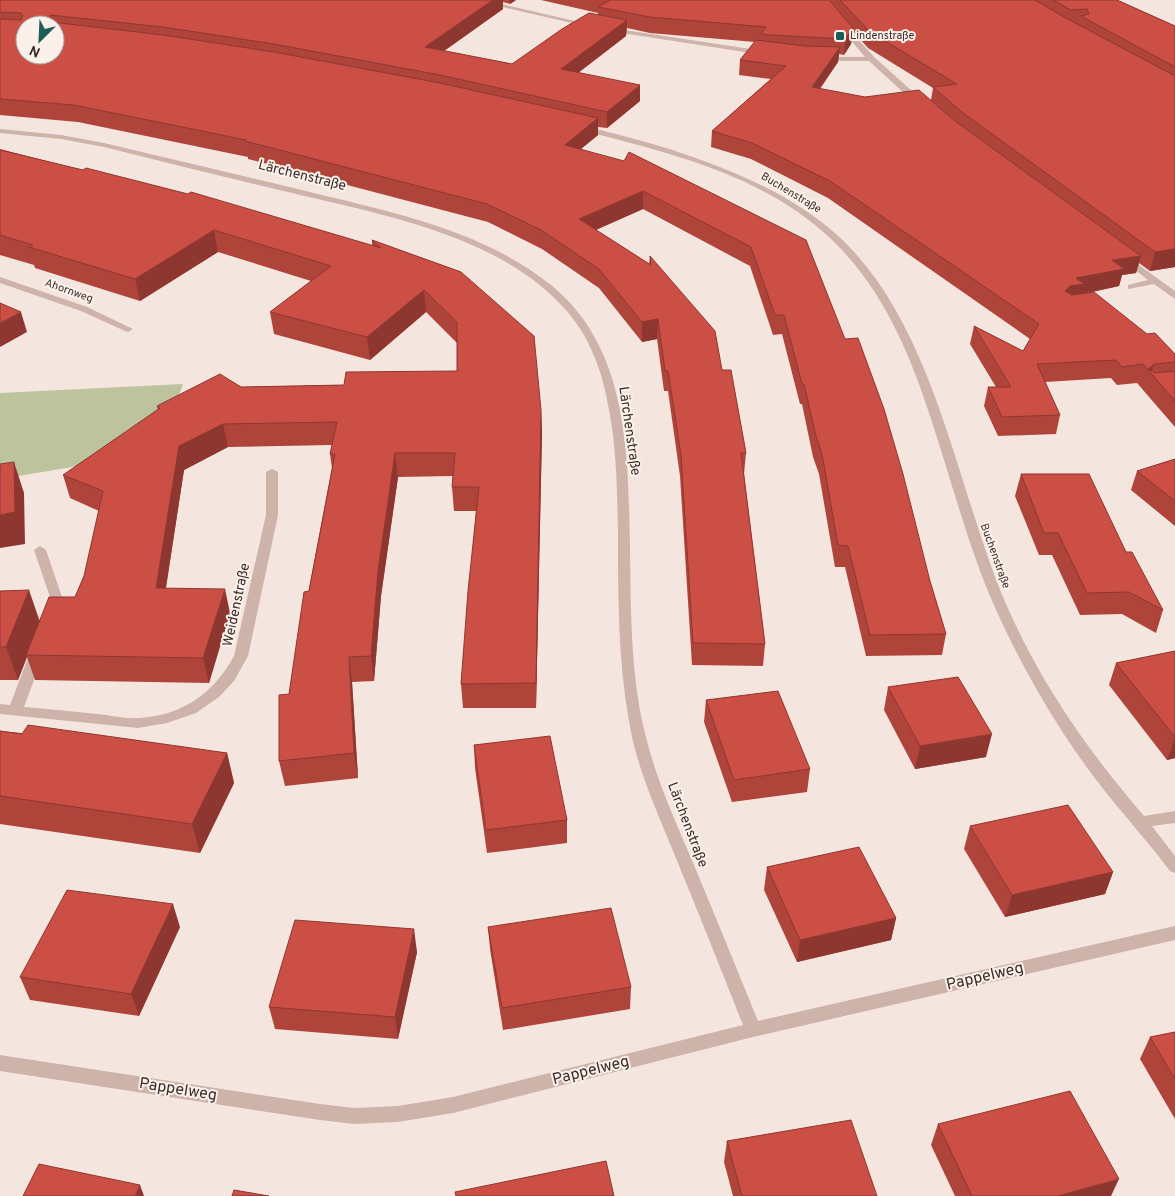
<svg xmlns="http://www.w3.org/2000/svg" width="1175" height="1196" font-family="Overpass,sans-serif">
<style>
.green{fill:#bdc49d}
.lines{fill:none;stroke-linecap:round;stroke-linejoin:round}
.minor{fill:#cdb3a9;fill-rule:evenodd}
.wall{fill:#af443b;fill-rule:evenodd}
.shaded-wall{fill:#8e3730}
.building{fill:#cb4f45;stroke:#8e3730;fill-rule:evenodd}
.poi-dot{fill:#1c5d57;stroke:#fbf1eb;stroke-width:2}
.labels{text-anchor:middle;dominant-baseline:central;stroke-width:4;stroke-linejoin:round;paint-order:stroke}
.far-poi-label{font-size:11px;fill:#3a2c29;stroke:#fbf1eb;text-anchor:start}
.far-street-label{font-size:11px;fill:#3a2c29;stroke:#fbf1eb}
.street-label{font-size:14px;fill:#3a2c29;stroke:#fbf1eb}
.near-street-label{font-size:16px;fill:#3a2c29;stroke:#fbf1eb}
</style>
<rect width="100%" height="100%" fill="#f4e6de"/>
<polygon class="green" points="183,384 173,412 103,462 0,479 0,393"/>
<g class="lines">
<g class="minor">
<polygon points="472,0 484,0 592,25 589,27"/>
<polygon points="817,0 823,0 874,57 922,100 922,104 916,104 869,61 818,61 818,57 865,57"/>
<polygon points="611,28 764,51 768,53 764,55 609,31 609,29"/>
<path d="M580,126C591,126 602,131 612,133C639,140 665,147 690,156C742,174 794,197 836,234C933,321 955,481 1003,597C1037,678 1087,750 1144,816L1175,811V823L1152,826L1175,856V873L1170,871C1146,839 1118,809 1094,777C1054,724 1020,664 993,603C968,545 952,483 932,422C911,356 883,288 831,239C764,175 667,152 580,130Z"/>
<path d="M0,129L61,135L104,143C171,159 239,175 306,191C390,212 481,229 551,285C629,348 628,455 630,547C631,611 630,678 647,741C657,781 675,820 691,858C714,913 736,967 758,1021L1175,926V940L753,1037L453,1113L398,1122L354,1124L320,1120L0,1071V1055L320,1104L354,1108L398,1106L453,1097L743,1025C720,967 697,909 673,851C656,809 636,766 629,721C618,660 618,597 618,534C617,493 617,451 609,410C603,373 590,336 564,308C498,235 383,215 292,193C229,178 167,163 104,147L61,139L0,133Z"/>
<polygon points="1125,255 1175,291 1175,299 1154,284 1128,289 1128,285 1148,280 1122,260 1122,256"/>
<polygon points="0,277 87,307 133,329 128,332 125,331 81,311 0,283"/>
<path d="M272,469L278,472V515L248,656L234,681L219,697L196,713L167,723L138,728L0,714V704L10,705L30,653L32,650H42L44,653L24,707C48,709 72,711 97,714C110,715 125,719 139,718C183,715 213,694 234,656L266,515V472Z"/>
<polygon points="40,546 46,550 63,600 57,614 53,615 47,611 51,600 34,550"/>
</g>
</g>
<g class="wall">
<path d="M0,0H516L510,4L503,2V9L444,51L512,64L598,15V13L541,0H1117L1175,26V267L1150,271L1139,263L1136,273L1122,275L1119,286L1084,294L1147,334L1175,354V427L1137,383L1117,385L1111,378L1045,382L1060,415L1056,434L998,436L984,406L988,387H996L970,344L974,326L1023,351L1030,339L828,198L751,159L711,147L712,131L771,79L739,75L740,60L755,42L650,33L627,28L626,36L578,73L640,101L607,128L598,127V135L581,149L806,240L930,581L946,634L942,655L866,656L845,567H835L819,474L813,457L802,404H800L782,334L773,335L750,266L643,209L596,230L649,264L650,256L722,370L746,453L744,474L765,644L763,666L692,665L680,476L668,391H664L657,339L642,342L599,288L542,249L488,222L248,159V157L78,122L0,115ZM853,31L868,48L933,88L931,100L865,97L820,89L838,62L839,54L844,55L851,44Z"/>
<polygon points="0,149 372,246 372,240 461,272 541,410 542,433 536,708 463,708 461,684 476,511 454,511 452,487 453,476 398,477 381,596 374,681 352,682 358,778 285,786 279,761 289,694 332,468 330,454 332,445 228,447 184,470 166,588 230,613 209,683 35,680 27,657 18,680 0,680 0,591 40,621 75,597 84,576 99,511 70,498 63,475 158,410 157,406 241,387 344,385 457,371 457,343 426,312 370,360 274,334 270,312 311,281 218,252 140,301 35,268 34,265 0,255"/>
<polygon points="1175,459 1175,526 1131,490 1137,471"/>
<polygon points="1021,474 1126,552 1163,610 1156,633 1122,614 1080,615 1052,555 1039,555 1015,496"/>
<polygon points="1175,651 1175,758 1167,760 1109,685 1116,663"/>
<polygon points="888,687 986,757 915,769 884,710"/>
<polygon points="706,700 810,769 807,792 732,802 704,722"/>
<polygon points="0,731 227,753 234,783 200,853 0,824"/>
<polygon points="474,745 567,820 567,843 487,853 475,768"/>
<polygon points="970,826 1113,872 1105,894 1005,917 964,849"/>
<polygon points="767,867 896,918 891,940 797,962 764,890"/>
<polygon points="180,927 139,1016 30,1000 20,977"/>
<polygon points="488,927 631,987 630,1009 503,1030 490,949"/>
<polygon points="417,952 398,1039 275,1029 269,1007"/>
<polygon points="1175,1032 1175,1119 1140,1059 1150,1037"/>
<polygon points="938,1124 1111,1196 955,1196 931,1145"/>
<polygon points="727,1141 877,1196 733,1196 724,1162"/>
</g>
<g class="shaded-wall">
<polygon points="493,0 503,0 503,9 427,63 425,47"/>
<polygon points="510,0 516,0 510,4"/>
<polygon points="627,20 626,36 561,86 561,69"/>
<polygon points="853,28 851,44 844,55 845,39"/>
<polygon points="840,47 838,62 810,102 812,87"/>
<polygon points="640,85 640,101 607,128 607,112"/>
<polygon points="598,118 598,135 565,162 565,145"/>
<polygon points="643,191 643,209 579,237 579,219"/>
<polygon points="214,230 218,252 140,301 135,279"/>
<polygon points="1175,249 1175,267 1150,271 1155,252"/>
<polygon points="1141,256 1136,273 1122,275 1119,286 1081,294 1060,309 1065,291 1076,278 1112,260"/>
<polygon points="424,290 426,312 370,360 367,337"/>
<polygon points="21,312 27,332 0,347 0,323"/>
<polygon points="658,319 657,339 642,342 642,322"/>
<polygon points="1154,364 1151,374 1148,370"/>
<polygon points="541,410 542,433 536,708 536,683"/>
<polygon points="223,424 228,447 184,470 162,612 156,588 179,446"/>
<polygon points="395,453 398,477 381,596 374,681 371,656 378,571"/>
<polygon points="14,462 24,493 25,544 0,548 0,515"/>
<polygon points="225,589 230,613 209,683 203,658"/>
<polygon points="29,590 40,622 26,655 27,657 18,680 6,647"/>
<polygon points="349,657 352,682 358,778 354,753"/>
<polygon points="992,734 986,757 915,769 920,746"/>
<polygon points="1175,738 1175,758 1167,760"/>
<polygon points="227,753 234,783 200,853 192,824"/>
<polygon points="1113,872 1105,894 1005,917 1012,895"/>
<polygon points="173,904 180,927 139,1016 131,994"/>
<polygon points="896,918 891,940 797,962 800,940"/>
<polygon points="414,929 417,952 398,1039 395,1017"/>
<polygon points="1119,1179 1111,1196 1058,1196"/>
<polygon points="140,1185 144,1196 135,1196"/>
</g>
<g class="building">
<path d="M0,0H493L425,47L512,64L562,29L589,13L627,20L561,69L640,85L607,112L440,75L274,44L163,27L50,15L51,22L163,35L274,52L440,83L598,118L565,145L624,161L629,152L806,240L845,339L858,338L884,409L903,474L930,581L946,634L870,635L848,546L838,545L822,454L816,436L804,384H802L784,315H775L751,247L643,191L579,219L651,265L650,256L715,331L722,370H731L746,453H741L765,644L693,643L681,455L668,371H665L658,319L642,322L599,269L541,230L487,204L245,141L246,140L74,105L0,99V19L21,20L23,15L21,13L0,12ZM25,25H55V55H25Z"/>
<polygon points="609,0 829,0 853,28 845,39 771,35 761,34 766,27 650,17 598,7 610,0"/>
<polygon points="840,0 1035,0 1064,17 1175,76 1175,249 1155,252 963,113 933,87 957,84 870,32"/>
<polygon points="1053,0 1117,0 1175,26 1175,67 1081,16 1089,14 1087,9 1071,10"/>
<polygon points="756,40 805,46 840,47 812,87 865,97 919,90 955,121 1141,256 1112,260 1124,269 1076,278 1084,284 1070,286 1065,291 1072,295 1094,292 1147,334 1155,333 1175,354 1175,362 1154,364 1148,369 1155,373 1175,371 1175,401 1143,364 1122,367 1116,360 1037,364 1060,415 1002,417 988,387 1011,387 974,326 1023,351 1039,324 830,181 752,143 712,131 786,66 740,60"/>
<polygon points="0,150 83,170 86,168 188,194 191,192 381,248 372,240 461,272 534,336 541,410 536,683 461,684 468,591 479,487 452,487 455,453 395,453 378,571 371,656 349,657 354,753 279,761 279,695 289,694 304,592 309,591 335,454 330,454 337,422 223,424 179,446 156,588 225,589 203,658 26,655 49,597 75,597 84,576 103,491 63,475 160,408 157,406 220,374 241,387 344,385 346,372 457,371 457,322 424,290 367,337 270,312 331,266 214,230 135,279 29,247 33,245 0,235"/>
<polygon points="0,303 21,312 0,323"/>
<polygon points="1175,459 1175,501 1137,471"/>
<polygon points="14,462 15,512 0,515 0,464"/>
<polygon points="1021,474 1089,474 1126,552 1132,552 1163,610 1129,592 1087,593 1058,533 1044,533"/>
<polygon points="29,590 6,647 0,647 0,591"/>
<polygon points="1175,651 1175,737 1116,663"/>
<polygon points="958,677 992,734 920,746 888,687"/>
<polygon points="778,691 810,769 734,780 706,700"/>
<polygon points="28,725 227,753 192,824 0,796 0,731 22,734"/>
<polygon points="550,736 567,820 486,830 474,745"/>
<polygon points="1068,805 1113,872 1012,895 970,826"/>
<polygon points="859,847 896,918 800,940 767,867"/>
<polygon points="67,890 173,904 131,994 20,977"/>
<polygon points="611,908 631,987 502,1008 488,927"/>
<polygon points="295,920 414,929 395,1017 269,1007"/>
<polygon points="1175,1032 1175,1079 1150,1037"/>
<polygon points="1070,1091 1119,1179 1058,1196 972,1196 938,1124"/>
<polygon points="851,1120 877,1196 742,1196 727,1141"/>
<polygon points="606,1161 614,1196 456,1196 455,1192"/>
<polygon points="39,1164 140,1185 135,1196 23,1196"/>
<polygon points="234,1190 269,1196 232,1196"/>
</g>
<rect class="poi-dot" x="835" y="31" width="10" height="10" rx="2.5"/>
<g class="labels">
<g class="far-poi-label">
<text x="850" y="36">Lindenstraße</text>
</g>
<g class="far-street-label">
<text transform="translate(791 193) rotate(31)">Buchenstraße</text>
<text transform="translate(69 291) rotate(20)">Ahornweg</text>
<text transform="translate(995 556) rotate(70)">Buchenstraße</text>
</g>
<g class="street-label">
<text transform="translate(302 176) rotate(14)">Lärchenstraße</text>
<text transform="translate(629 431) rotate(82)">Lärchenstraße</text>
<text transform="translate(237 605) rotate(-78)">Weidenstraße</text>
<text transform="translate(687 825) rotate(69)">Lärchenstraße</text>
</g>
<g class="near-street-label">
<text transform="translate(985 977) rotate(-13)">Pappelweg</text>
<text transform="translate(591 1071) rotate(-14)">Pappelweg</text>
<text transform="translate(178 1090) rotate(9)">Pappelweg</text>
</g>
</g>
<g transform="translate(40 40) rotate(204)"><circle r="24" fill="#fbf1eb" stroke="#aea29d"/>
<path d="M0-4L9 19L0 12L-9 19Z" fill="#1c5d57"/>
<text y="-8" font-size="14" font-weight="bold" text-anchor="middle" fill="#3a2c29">N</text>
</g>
</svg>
